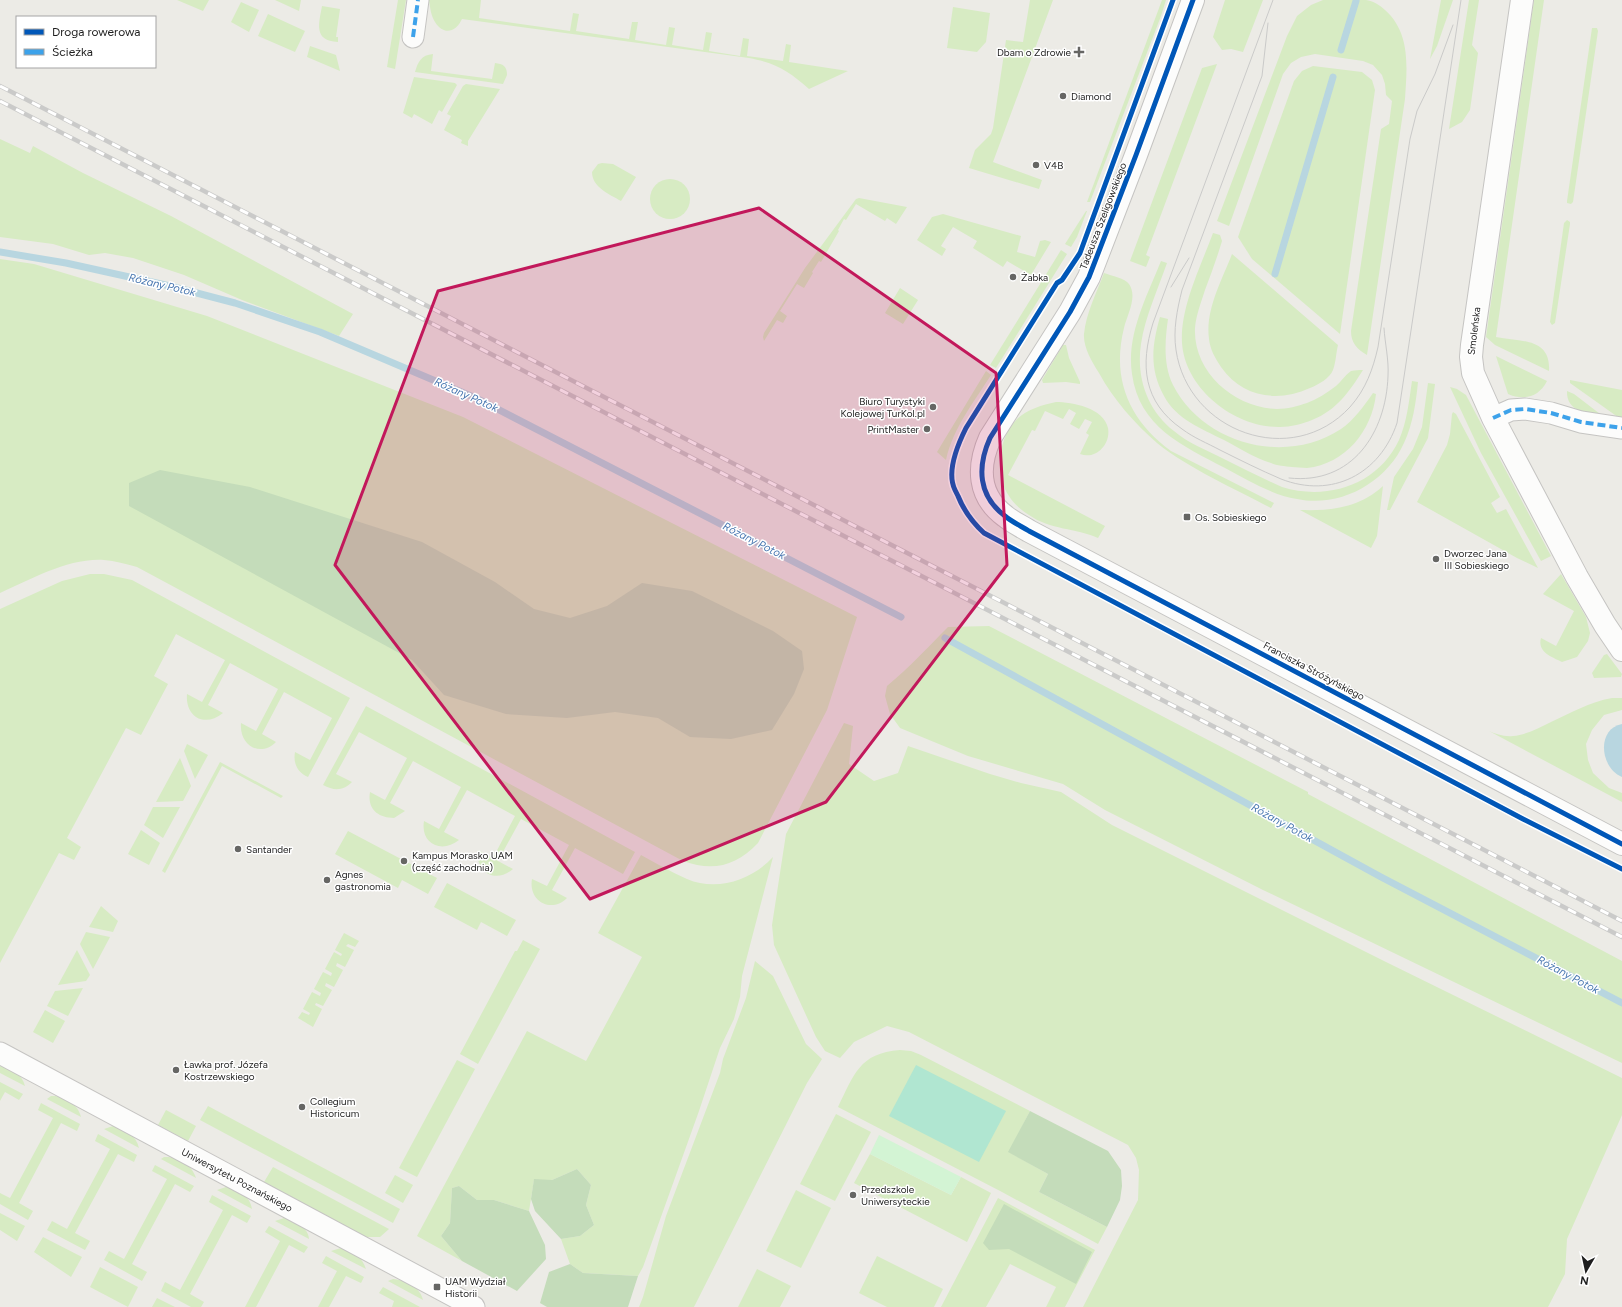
<svg xmlns="http://www.w3.org/2000/svg" width="1622" height="1307" font-family="Figtree,sans-serif">
<style>
.grass{fill:#d7ebc3}
.forest{fill:#c4dcba}
.park{fill:#d3f4d4}
.pitch{fill:#b0e6d1}
.water{fill:#b8d6e0}
.lines{fill:none;stroke-linecap:round;stroke-linejoin:round}
.stream{stroke:#b8d6e0;stroke-width:7}
.minor-casing{stroke:#c5c4c2;stroke-width:23}
.tertiary-casing{stroke:#c5c4c2;stroke-width:24}
.minor{stroke:#fcfcfb;stroke-width:21}
.tertiary{stroke:#fcfcfb;stroke-width:22}
.tram{stroke:#cacac9;stroke-width:1}
.rail-casing{stroke:#cacac9;stroke-width:4.5}
.rail{stroke:#fff;stroke-width:3;stroke-dasharray:9;stroke-linecap:butt}
.quiet{stroke:#3da2ea;stroke-width:4;stroke-dasharray:8 4;stroke-linecap:butt}
.cycleway-casing{stroke:#fff;stroke-width:8}
.cycleway{stroke:#0057b8;stroke-width:5}
.marked{fill:#c2185b;fill-opacity:0.2;stroke:#c2185b;stroke-width:3;stroke-linejoin:round}
.poi-dot{fill:#666664;stroke:#fff;stroke-width:1.5}
.labels{text-anchor:middle;dominant-baseline:central;stroke-width:3;stroke-linejoin:round;paint-order:stroke}
.poi-label{font-size:10px;fill:#1e1e1e;stroke:#fff;text-anchor:start}
.street-label{font-size:10px;fill:#1e1e1e;stroke:#fff}
.water-label{font-size:11px;font-style:italic;fill:#4776b0;stroke:#fff}
</style>
<rect width="100%" height="100%" fill="#ecebe6"/>
<g class="grass">
<polygon points="177,0 209,0 203,11"/>
<polygon points="275,0 301,0 299,11"/>
<polygon points="398,0 406,0 395,69 387,67"/>
<path d="M429,0H481L479,18L570,31L573,13L579,14L576,31L629,39L632,22H638L635,40L666,45L669,27L675,28L672,45L703,50L706,32L712,33L709,51L740,56L743,38L749,39L747,56L783,61L786,44L791,45L789,62L848,71L809,89C789,71 776,63 749,58L462,19C456,32 444,36 435,22C431,16 430,7 429,0Z"/>
<polygon points="1030,0 1053,0 993,162 1042,180 1039,189 969,168 975,150 991,134 993,128 1006,40 1023,42"/>
<polygon points="1162,0 1166,0 1161,16 1090,202 1087,202"/>
<polygon points="1225,0 1263,0 1243,52 1231,49 1222,50 1213,37"/>
<path d="M1323,0C1337,0 1352,0 1366,0C1373,1 1380,5 1385,10C1411,33 1407,68 1405,99L1367,355C1357,349 1351,343 1351,331L1381,129L1389,124L1392,101L1386,95L1385,84L1382,75L1373,65L1363,61L1315,54L1301,57L1291,63L1283,74L1229,226L1217,221L1287,36L1297,16L1311,5Z"/>
<polygon points="1441,0 1453,0 1437,46 1430,59"/>
<polygon points="1469,0 1479,0 1472,45 1478,53 1470,110 1462,122 1449,129"/>
<path d="M1534,0H1544L1496,337C1520,342 1551,337 1549,371L1495,345L1486,337Z"/>
<polygon points="241,2 259,10 249,32 231,22"/>
<path d="M322,6L340,9L336,37H338V42C313,41 319,23 322,6Z"/>
<polygon points="953,7 990,13 986,42 977,52 947,48"/>
<polygon points="268,14 305,31 295,52 258,36"/>
<polygon points="1592,28 1597,28 1598,31 1573,202 1571,204 1567,203 1567,201"/>
<polygon points="310,46 336,55 340,71 307,57"/>
<path d="M433,54L431,71L492,79L495,63C503,64 507,66 507,75L503,84L415,72C418,62 421,55 433,54Z"/>
<polygon points="1217,64 1146,255 1150,257 1146,267 1130,261 1202,68"/>
<polygon points="1313,66 1362,72 1372,80 1375,90 1340,334 1252,259 1238,237 1294,81 1302,71"/>
<polygon points="414,77 455,83 457,85 442,112 439,110 432,124 414,114 412,118 403,113"/>
<polygon points="466,84 500,89 468,141 468,146 461,143 462,140 444,130 451,116 447,114 463,86"/>
<polygon points="0,139 30,153 33,146 83,173 171,216 353,314 339,336 242,300 184,275 133,258 105,253 89,255 53,244 0,237"/>
<path d="M602,163L613,164L636,177L621,201C609,194 592,187 592,172L598,164Z"/>
<circle cx="670" cy="199" r="20"/>
<polygon points="859,198 907,207 896,224 887,218 885,221 856,204 846,220 844,219 838,230 839,231 821,262 819,261 812,272 813,273 804,288 797,284 780,311 787,316 783,323 777,320 764,341 763,337 764,333 805,268 856,199"/>
<polygon points="1086,211 1087,211 1077,237 1071,247 1065,244"/>
<polygon points="943,214 1021,236 1017,252 1035,257 1040,241 1045,240 1051,242 1031,275 1007,261 1003,267 973,248 977,241 953,227 941,246 946,249 942,256 917,240 932,217"/>
<polygon points="1567,220 1570,222 1570,224 1555,323 1552,325 1550,322 1564,223"/>
<path d="M1213,233L1220,235L1222,241C1217,258 1211,274 1205,290C1201,303 1196,315 1195,328C1193,373 1235,408 1277,409C1287,409 1298,406 1307,403C1317,399 1327,393 1336,386C1341,382 1345,375 1351,371C1355,370 1359,370 1363,370C1349,392 1337,410 1312,420C1302,424 1291,427 1280,427C1235,428 1185,389 1182,343C1180,307 1201,266 1213,233Z"/>
<polygon points="1061,250 1067,254 996,368 990,365"/>
<path d="M1232,254L1338,345C1336,353 1336,362 1333,370C1330,378 1318,385 1310,388C1277,403 1242,397 1221,367C1215,358 1210,349 1209,339C1205,310 1222,280 1232,254Z"/>
<path d="M0,259L34,264L207,316L463,417L857,617L827,710L758,843C736,866 713,872 683,861L137,567C126,564 115,561 104,560C67,558 33,579 0,593Z"/>
<path d="M1161,261L1167,263C1158,289 1145,317 1141,344C1136,377 1147,410 1174,431C1188,443 1206,450 1222,458C1242,468 1262,478 1282,487C1327,501 1378,485 1399,440C1407,422 1409,401 1412,381L1418,382C1416,402 1413,424 1404,443C1386,483 1340,508 1297,499C1272,495 1248,480 1225,468C1183,446 1139,427 1132,374C1126,335 1147,296 1161,261Z"/>
<path d="M1104,273C1112,276 1125,278 1129,284C1138,297 1127,315 1124,328C1111,380 1130,421 1171,451L1274,503L1271,508C1235,489 1188,468 1157,443C1135,424 1113,399 1099,373C1092,362 1083,347 1084,334C1086,313 1097,292 1104,273Z"/>
<polygon points="900,288 918,300 903,324 885,313"/>
<path d="M1160,317L1168,319C1165,340 1163,365 1173,385C1203,444 1285,466 1341,429C1354,420 1364,406 1373,393L1376,394C1372,431 1345,464 1307,468C1302,468 1296,467 1292,467C1285,466 1277,466 1271,463C1255,458 1239,448 1224,440C1202,429 1176,419 1164,396C1149,369 1152,345 1160,317Z"/>
<polygon points="1063,345 1066,345 1069,358 1080,382 1080,384 1066,382 1043,383 1042,380"/>
<path d="M1496,356L1547,381C1539,397 1524,401 1508,394Z"/>
<path d="M986,371L991,375C974,402 953,428 946,460L937,452Z"/>
<polygon points="1570,380 1622,390 1622,420 1570,383"/>
<polygon points="1428,383 1435,384 1428,438 1390,510 1387,510 1394,477 1413,449 1422,427"/>
<polygon points="1450,387 1457,389 1466,395 1551,556 1541,561 1481,453"/>
<path d="M1567,391L1574,394L1604,417C1589,414 1566,412 1567,391Z"/>
<path d="M1056,402C1072,402 1104,408 1108,428C1111,444 1096,460 1080,454L1089,435L1086,433L1092,422L1085,419L1079,429L1070,424L1076,413L1069,409L1063,419L1045,411L1035,431L1032,430L1008,475L1105,526L1098,538C1076,528 1050,530 1029,515C1021,510 1014,504 1009,496C994,474 998,438 1017,419C1028,409 1042,405 1056,402Z"/>
<polygon points="1453,412 1456,414 1500,497 1491,503 1497,513 1506,509 1538,568 1517,558 1417,502 1447,445 1450,434 1452,414"/>
<path d="M1383,486L1377,536L1371,548L1300,510C1331,511 1359,508 1383,486Z"/>
<path d="M90,574H104L132,580L350,698L308,777C297,772 293,763 295,752L310,760L332,718L284,692L262,734L276,742C260,758 239,745 241,723L256,731L278,689L230,663L208,705L223,713C205,728 185,717 187,694L202,702L225,660L176,634L154,676L168,684L141,735L126,728L67,838L81,847L74,860L59,853L0,963V609L62,581Z"/>
<path d="M1561,574L1586,617L1590,633L1588,641L1577,657L1562,662C1552,657 1537,652 1541,638L1556,646L1574,611L1543,594Z"/>
<path d="M989,626L1308,792V794L1622,961V1063L1263,890L1105,810L1063,784L968,756L900,728L890,714L885,696L887,686C909,668 928,647 948,627Z"/>
<polygon points="1607,654 1622,674 1621,677 1594,678 1592,673 1604,655"/>
<path d="M1612,698H1622V710L1604,715L1592,730L1586,744L1588,760L1593,773L1609,788L1622,793V802L1489,731C1496,734 1504,737 1513,736C1526,735 1539,728 1551,722C1571,713 1589,702 1612,698Z"/>
<path d="M366,706L635,852L623,874L575,848L552,890L567,898C551,914 528,901 532,879L547,886L569,845L521,819L498,861L513,869C496,884 475,873 478,850L493,858L515,816L467,790L444,832L459,840C442,854 420,844 424,821L439,829L461,787L413,761L390,803L405,811L394,818C378,818 367,809 370,792L385,800L407,758L359,732L336,774L352,782C343,791 334,791 323,785Z"/>
<polygon points="844,723 853,726 849,764 874,781 898,773 908,746 990,774 1021,783 1061,792 1112,825 1386,962 1622,1078 1622,1115 1567,1239 1565,1274 1548,1307 1083,1307 1138,1200 1139,1170 1136,1158 1128,1145 909,1032 887,1026 854,1042 840,1058 825,1051 816,1037 774,945 772,925 786,834"/>
<polygon points="187,744 208,755 195,779 184,751"/>
<polygon points="180,758 191,786 183,801 156,802"/>
<polygon points="220,762 283,796 281,798 222,766 165,873 162,871"/>
<polygon points="153,807 180,807 163,838 144,825"/>
<polygon points="141,830 160,843 149,865 128,854"/>
<polygon points="348,831 437,878 428,894 402,880 398,888 335,854"/>
<path d="M641,855C656,863 671,872 687,879C717,892 752,880 773,857L742,976L740,997L734,1019L720,1048L699,1111L643,1267L638,1276L583,1273L570,1264L561,1239L580,1236L594,1225L586,1205L591,1185L577,1169L552,1180H534L529,1211L494,1200H477L459,1186L452,1188L450,1223L441,1236L462,1261L417,1236L527,1031L586,1061L642,957L598,933Z"/>
<polygon points="447,883 516,920 507,936 481,922 477,930 434,907"/>
<polygon points="101,906 118,921 113,932 89,927"/>
<polygon points="86,932 110,937 93,969 80,944"/>
<polygon points="344,933 359,941 355,947 348,944 346,946 354,950 345,967 337,963 336,966 343,970 334,987 326,983 325,986 332,990 323,1006 316,1003 315,1005 322,1009 313,1027 298,1018 302,1012 309,1015 310,1013 303,1009 312,992 320,996 321,993 314,989 323,972 331,976 332,973 325,969 334,952 341,956 342,954 335,950"/>
<polygon points="523,940 540,949 478,1064 460,1054 515,951 517,951"/>
<polygon points="77,950 90,975 86,981 58,985"/>
<polygon points="755,961 773,976 806,1044 822,1059 807,1083 694,1307 639,1307 643,1297 666,1216 720,1073 723,1059 746,998"/>
<polygon points="83,988 68,1016 47,1006 55,991"/>
<polygon points="45,1010 65,1021 53,1043 33,1032"/>
<path d="M900,1050L911,1051L921,1055L1030,1111L1009,1152L1048,1174L1039,1192L1107,1227L1098,1244L1002,1192L838,1107C854,1075 859,1053 900,1050Z"/>
<polygon points="457,1060 475,1069 417,1177 399,1168"/>
<path d="M0,1066C11,1068 22,1074 25,1086L0,1073Z"/>
<polygon points="0,1082 23,1094 19,1100 5,1092 0,1101"/>
<path d="M51,1096C64,1095 78,1104 81,1117L47,1099Z"/>
<polygon points="41,1103 80,1124 77,1131 61,1123 19,1203 33,1211 28,1220 0,1204 0,1193 10,1198 53,1118 38,1110"/>
<polygon points="208,1106 400,1209 393,1223 200,1120"/>
<polygon points="166,1110 196,1126 188,1141 158,1125"/>
<polygon points="836,1114 871,1132 835,1201 800,1184"/>
<path d="M113,1126C125,1129 136,1135 139,1148L104,1129Z"/>
<polygon points="98,1134 137,1155 134,1162 118,1154 75,1233 90,1241 85,1250 47,1230 52,1221 67,1229 110,1149 95,1141"/>
<polygon points="870,1154 951,1195 961,1177 991,1193 967,1242 854,1183"/>
<path d="M164,1157C178,1156 192,1165 196,1178L161,1159Z"/>
<polygon points="155,1165 194,1186 190,1192 175,1184 132,1264 147,1272 142,1281 104,1260 109,1251 124,1259 167,1179 152,1171"/>
<polygon points="273,1167 389,1229 380,1237 366,1237 264,1182"/>
<polygon points="395,1175 413,1185 403,1203 385,1193"/>
<path d="M226,1187C238,1189 250,1196 252,1209L217,1190Z"/>
<polygon points="796,1190 831,1208 801,1268 766,1251"/>
<polygon points="212,1195 251,1216 247,1223 232,1215 190,1294 204,1302 201,1307 191,1307 161,1291 165,1282 180,1290 223,1210 209,1202"/>
<polygon points="998,1198 1095,1250 1065,1307 1046,1307 1056,1287 1010,1264 986,1307 941,1307"/>
<polygon points="0,1213 25,1226 17,1241 0,1230"/>
<path d="M284,1218C295,1221 308,1227 309,1239L275,1221Z"/>
<polygon points="269,1226 308,1247 304,1253 289,1245 256,1307 245,1307 280,1241 265,1232"/>
<polygon points="43,1237 82,1257 71,1277 34,1252"/>
<path d="M341,1248C353,1251 362,1257 366,1269L331,1251Z"/>
<polygon points="326,1256 364,1277 361,1283 346,1276 329,1307 318,1307 337,1271 322,1263"/>
<polygon points="877,1256 943,1289 934,1307 887,1307 859,1293"/>
<polygon points="100,1267 138,1287 128,1307 90,1287"/>
<polygon points="757,1269 791,1286 780,1307 738,1307"/>
<path d="M393,1279C406,1280 420,1287 423,1300L388,1281Z"/>
<polygon points="383,1287 420,1307 392,1307 394,1301 379,1293"/>
<polygon points="157,1298 175,1307 152,1307"/>
</g>
<g class="forest">
<polygon points="160,470 250,487 422,542 495,582 534,609 570,618 607,606 642,583 692,591 773,631 802,651 804,669 794,694 772,730 731,739 690,737 658,718 615,712 567,718 506,714 444,695 412,660 129,506 129,483"/>
<polygon points="1030,1111 1108,1151 1121,1170 1122,1186 1120,1200 1107,1227 1039,1192 1048,1174 1008,1152"/>
<polygon points="577,1169 591,1185 586,1205 594,1225 580,1236 561,1239 535,1211 531,1199 534,1179 552,1180"/>
<polygon points="459,1186 477,1200 494,1200 529,1211 545,1245 546,1259 517,1291 462,1261 441,1236 450,1223 452,1188"/>
<polygon points="1004,1204 1092,1252 1076,1284 1009,1249 989,1250 983,1243"/>
<polygon points="570,1264 583,1273 638,1276 628,1307 547,1307 540,1303 549,1272"/>
</g>
<polygon class="park" points="879,1135 961,1177 951,1195 870,1154"/>
<polygon class="pitch" points="916,1065 1006,1111 979,1162 889,1116"/>
<path class="water" d="M1622,724V777C1600,768 1596,729 1622,724Z"/>
<g class="lines">
<g class="stream">
<polyline points="1341,50 1356,1"/>
<polyline points="0,252 66,263 170,286 235,303 320,332 478,399 901,617"/>
<polyline points="1275,274 1333,77"/>
<polyline points="945,638 1381,877 1622,1003"/>
</g>
<g class="minor-casing">
<g id="minor">
<polyline points="413,37 418,0"/>
<polyline points="1493,418 1511,410 1525,409 1551,413 1581,422 1622,428"/>
<polyline points="0,1053 474,1307"/>
</g>
</g>
<g class="tertiary-casing">
<g id="tertiary">
<path d="M1193,0L1136,155L1089,277L1070,312L990,438C977,467 978,496 1005,516C1012,522 1021,526 1029,531L1622,844"/>
<polyline points="1522,0 1472,345 1471,357 1473,373 1493,418 1577,577 1605,625 1622,650"/>
</g>
</g>
<use href="#minor" class="minor"/>
<use href="#tertiary" class="tertiary"/>
<g class="tram">
<path d="M1273,0L1153,323C1140,365 1143,402 1182,429C1194,438 1207,443 1220,450C1240,460 1260,470 1281,479C1332,499 1380,474 1397,423L1461,0"/>
<path d="M1268,23L1262,76L1182,290C1177,310 1173,330 1176,350C1188,432 1292,470 1350,407C1366,389 1373,369 1378,347L1410,139L1417,111L1435,74L1453,25"/>
<polyline points="1171,287 1189,258"/>
<path d="M1289,478C1352,485 1386,433 1388,376C1389,360 1385,344 1384,328"/>
</g>
<g class="rail-casing">
<g id="rail">
<polyline points="0,86 1622,921"/>
<polyline points="0,101 1622,937"/>
</g>
</g>
<use href="#rail" class="rail"/>
<g class="quiet">
<polyline points="413,37 418,0"/>
<polyline points="1493,418 1511,410 1525,409 1551,413 1581,422 1622,428"/>
</g>
<g class="cycleway-casing">
<g id="cycleway">
<path d="M1173,0L1080,253L1062,280L1057,283L966,428C958,444 946,472 955,490C956,492 957,494 958,496C964,511 972,522 984,533L1523,819L1622,869"/>
<path d="M1193,0L1136,155L1089,277L1070,312L990,438C977,467 978,496 1005,516C1012,522 1021,526 1029,531L1622,844"/>
</g>
</g>
<use href="#cycleway" class="cycleway"/>
</g>
<path class="marked" d="M759,208L996,373L1007,565L826,802L590,899L335,565L438,291Z"/>
<g class="poi-dot">
<path d="M1077 46h4v4h4v4h-4v4h-4v-4h-4v-4h4z"/>
<circle cx="1063" cy="96" r="4"/>
<circle cx="1036" cy="165" r="4"/>
<circle cx="1013" cy="277" r="4"/>
<circle cx="933" cy="407" r="4"/>
<circle cx="927" cy="429" r="4"/>
<rect x="1183" y="513" width="8" height="8" rx="2"/>
<circle cx="1436" cy="559" r="4"/>
<circle cx="238" cy="849" r="4"/>
<circle cx="404" cy="861" r="4"/>
<circle cx="327" cy="880" r="4"/>
<circle cx="176" cy="1070" r="4"/>
<circle cx="302" cy="1107" r="4"/>
<circle cx="853" cy="1195" r="4"/>
<rect x="433" y="1283" width="8" height="8" rx="2"/>
</g>
<g class="labels">
<g class="poi-label">
<text x="1071" y="52" text-anchor="end">Dbam o Zdrowie</text>
<text x="1071" y="96">Diamond</text>
<text x="1044" y="165">V4B</text>
<text x="1021" y="277">Żabka</text>
<text x="925" y="401" text-anchor="end">Biuro Turystyki<tspan x="925" dy="12">Kolejowej TurKol.pl</tspan></text>
<text x="919" y="429" text-anchor="end">PrintMaster</text>
<text x="1195" y="517">Os. Sobieskiego</text>
<text x="1444" y="553">Dworzec Jana<tspan x="1444" dy="12">III Sobieskiego</tspan></text>
<text x="246" y="849">Santander</text>
<text x="412" y="855">Kampus Morasko UAM<tspan x="412" dy="12">(część zachodnia)</tspan></text>
<text x="335" y="874">Agnes<tspan x="335" dy="12">gastronomia</tspan></text>
<text x="184" y="1064">Ławka prof. Józefa<tspan x="184" dy="12">Kostrzewskiego</tspan></text>
<text x="310" y="1101">Collegium<tspan x="310" dy="12">Historicum</tspan></text>
<text x="861" y="1189">Przedszkole<tspan x="861" dy="12">Uniwersyteckie</tspan></text>
<text x="445" y="1281">UAM Wydział<tspan x="445" dy="12">Historii</tspan></text>
</g>
<g class="street-label">
<text transform="translate(1103 216) rotate(-69)">Tadeusza Szeligowskiego</text>
<text transform="translate(1474 331) rotate(-83)">Smoleńska</text>
<text transform="translate(1314 671) rotate(28)">Franciszka Stróżyńskiego</text>
<text transform="translate(237 1180) rotate(28)">Uniwersytetu Poznańskiego</text>
</g>
<g class="water-label">
<text transform="translate(162 285) rotate(13)">Różany Potok</text>
<text transform="translate(466 395) rotate(24)">Różany Potok</text>
<text transform="translate(754 541) rotate(27)">Różany Potok</text>
<text transform="translate(1282 823) rotate(29)">Różany Potok</text>
<text transform="translate(1568 975) rotate(28)">Różany Potok</text>
</g>
</g>
<rect x="16" y="16" width="140" height="52" fill="#ffffff" stroke="#a5a5a5"/>
<rect x="24" y="29" width="20" height="6" fill="#0057b8" stroke="#a5a5a5"/>
<text x="52" y="36" font-size="12" fill="#1e1e1e">Droga rowerowa</text>
<rect x="24" y="49" width="20" height="6" fill="#3da2ea" stroke="#a5a5a5"/>
<text x="52" y="56" font-size="12" fill="#1e1e1e">Ścieżka</text>
<g transform="translate(1586 1271) rotate(189)" stroke="#ffffff" stroke-width="3" paint-order="stroke">
<path d="M0-3L7 15L0 10L-7 15Z" fill="#1e1e1e"/>
<text y="-6" font-size="11" font-weight="bold" text-anchor="middle" fill="#1e1e1e">N</text>
</g>
</svg>
